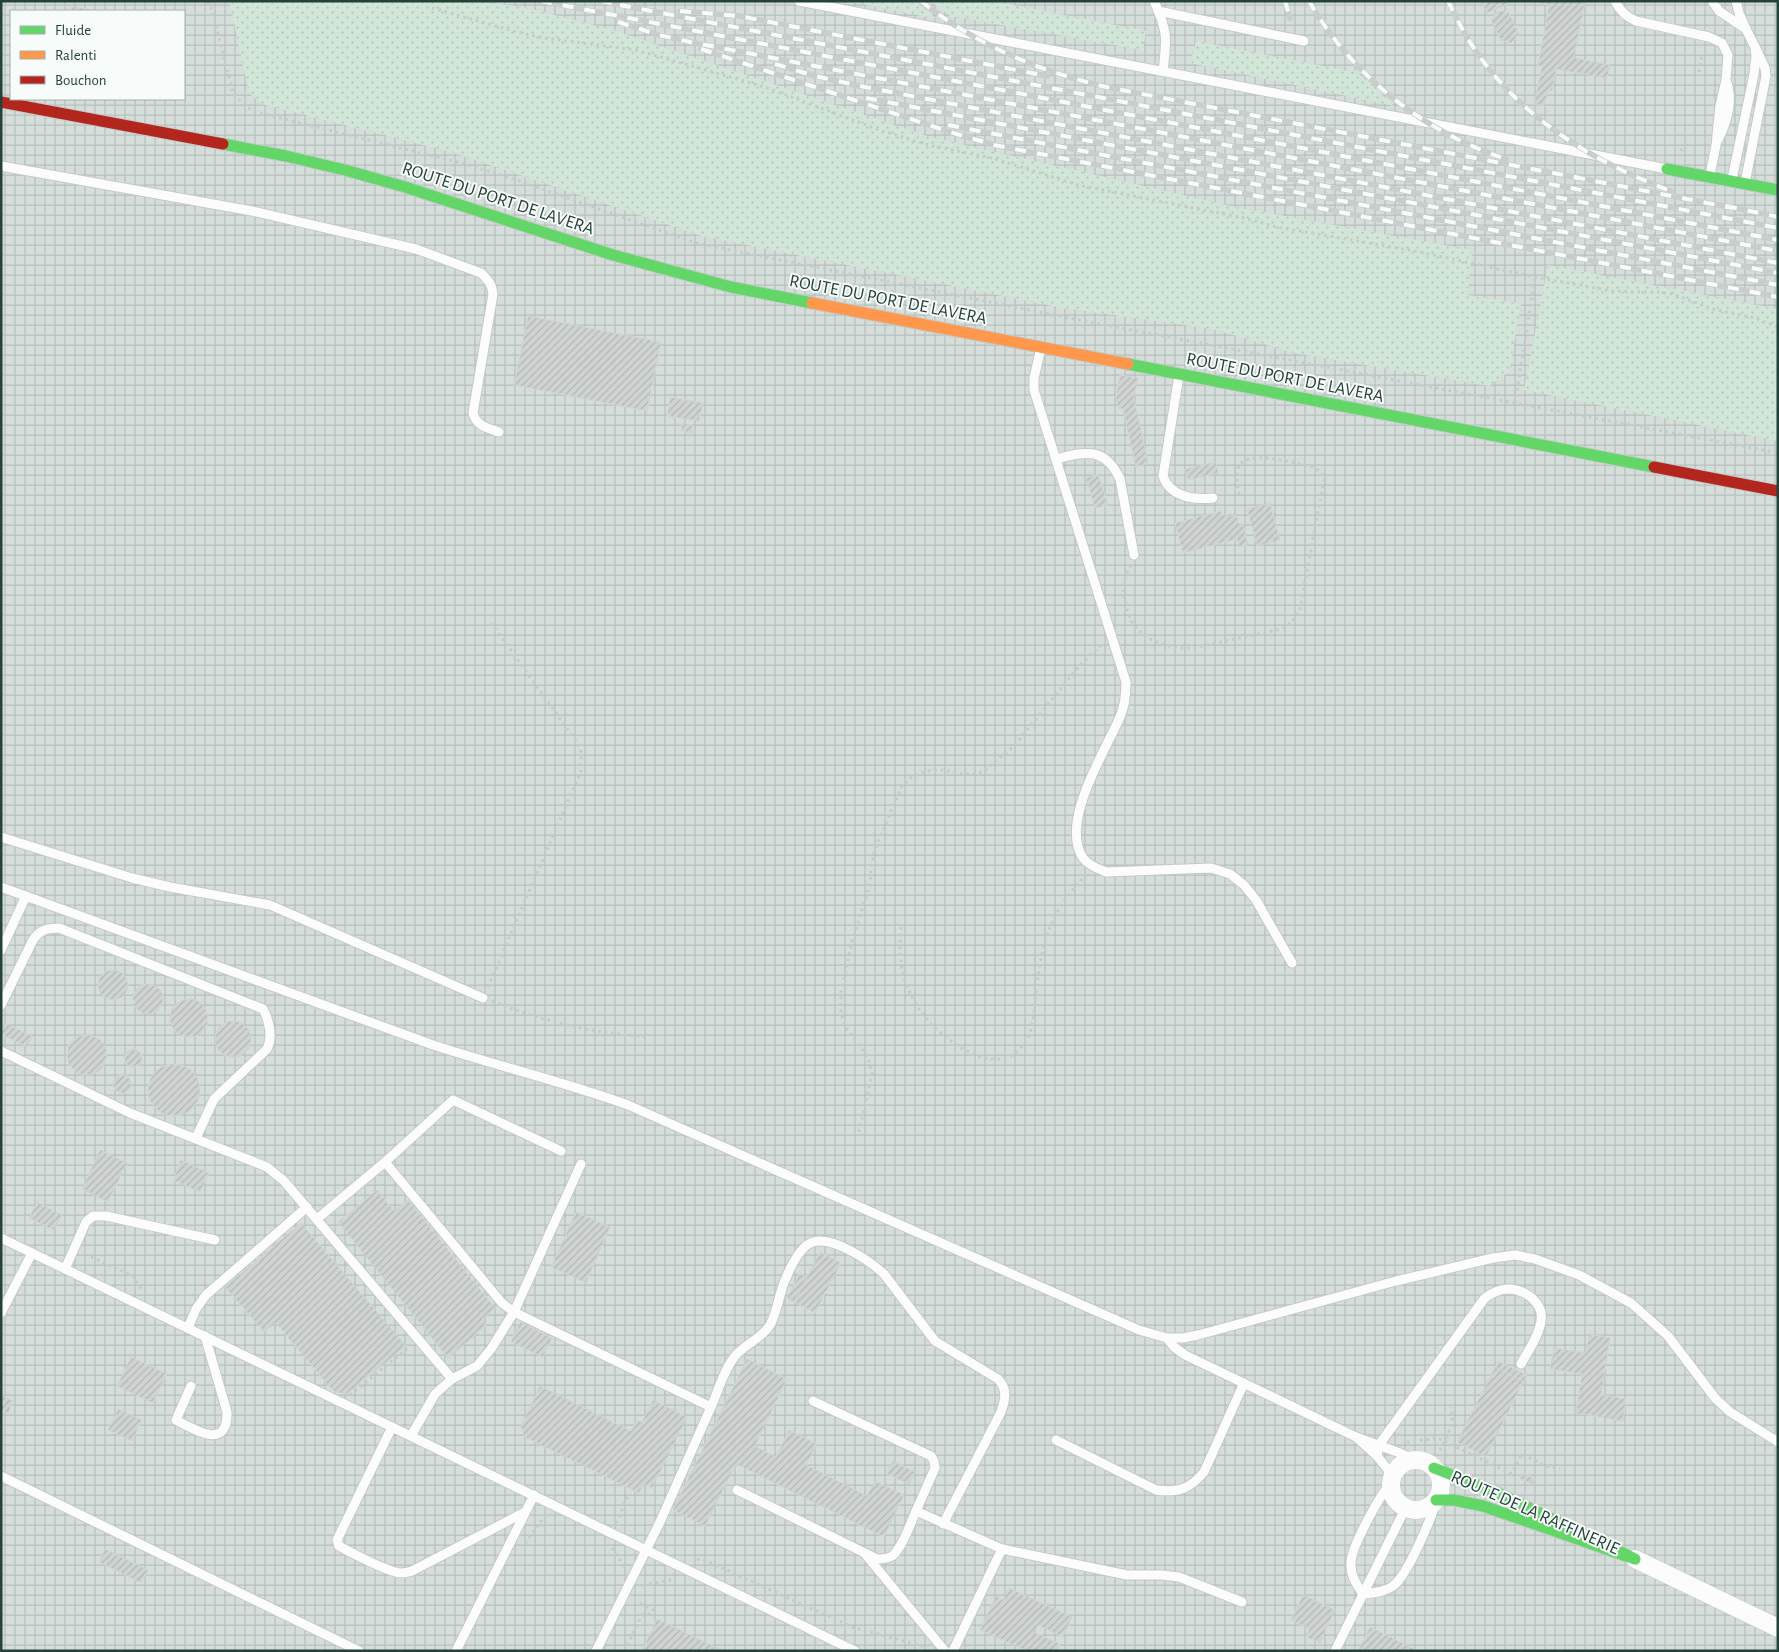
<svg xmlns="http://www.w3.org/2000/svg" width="1779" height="1652" font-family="'Alegreya Sans',sans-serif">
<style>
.industrial{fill:url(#industrial-grid);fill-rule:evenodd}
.grass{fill:url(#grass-dots)}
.building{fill:url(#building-hatch);stroke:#d1d6d4}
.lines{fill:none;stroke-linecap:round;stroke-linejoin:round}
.lane-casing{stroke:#c5cac8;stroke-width:11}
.street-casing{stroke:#c5cac8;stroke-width:19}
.fast-casing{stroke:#c3cbc8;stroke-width:13}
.slow-casing{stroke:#c3cbc8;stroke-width:13}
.jam-casing{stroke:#c3cbc8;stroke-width:13}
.path{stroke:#c3ccca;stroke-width:3;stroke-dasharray:2.5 4;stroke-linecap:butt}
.lane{stroke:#fcfcfc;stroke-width:9}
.street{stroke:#fcfcfc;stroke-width:18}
.fast{stroke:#63d668;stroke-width:11}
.slow{stroke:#ff974d;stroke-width:11}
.jam{stroke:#b3261e;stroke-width:11}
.rail-casing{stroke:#c9cdcc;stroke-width:5.5}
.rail{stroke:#f7fbf9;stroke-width:4;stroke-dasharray:11;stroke-linecap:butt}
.labels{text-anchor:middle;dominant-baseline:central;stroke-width:4;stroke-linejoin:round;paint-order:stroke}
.street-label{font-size:18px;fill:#24423a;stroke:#f7fbf9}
</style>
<defs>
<pattern id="industrial-grid" width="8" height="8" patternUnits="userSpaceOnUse" patternTransform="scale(1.25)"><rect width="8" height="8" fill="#d6dedb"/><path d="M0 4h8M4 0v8" fill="none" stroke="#b8c0bd"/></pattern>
<pattern id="grass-dots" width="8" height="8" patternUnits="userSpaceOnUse" patternTransform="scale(1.25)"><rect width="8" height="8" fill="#d1e6d8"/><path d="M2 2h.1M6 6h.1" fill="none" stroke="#b3c6ba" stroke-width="1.8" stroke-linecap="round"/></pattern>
<pattern id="building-hatch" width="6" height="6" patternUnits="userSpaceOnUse" patternTransform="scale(1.25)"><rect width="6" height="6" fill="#cfd4d2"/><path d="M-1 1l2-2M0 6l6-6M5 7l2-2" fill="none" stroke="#b2b7b5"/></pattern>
</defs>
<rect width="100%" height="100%" fill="#e8edeb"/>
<path class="industrial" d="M1,1H1778V1651H1ZM11,11H184V99H11Z"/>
<g class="grass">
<polygon points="227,1 477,1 523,7 613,30 930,137 1235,207 1472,250 1468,295 1521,304 1509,372 1489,386 1294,353 1213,329 1063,308 702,236 451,152 262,104 249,93 230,4"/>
<polygon points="847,1 915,1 937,19"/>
<polygon points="930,1 992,1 1146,31 1143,50 950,16"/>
<polygon points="1196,41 1348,71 1351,67 1394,106 1190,63"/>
<polygon points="1548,265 1778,309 1778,441 1524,390"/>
</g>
<g class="building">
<polygon points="1481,1 1509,1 1510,3 1487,13"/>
<polygon points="1539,1 1585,1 1574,58 1610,65 1607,78 1556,69 1552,91 1548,91 1545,106 1534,104 1542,66 1538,66 1549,5 1539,3"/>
<polygon points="71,6 92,10 93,11 71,11"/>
<polygon points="1502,11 1509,13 1519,34 1511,43 1501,40 1491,20 1496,12"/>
<polygon points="528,316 661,342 647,411 514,385"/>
<polygon points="1120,375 1138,378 1134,399 1148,463 1136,467 1123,409 1118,408 1116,397"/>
<polygon points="670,397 703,403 699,421 667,416"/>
<polygon points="683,423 693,425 692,433 681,431"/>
<polygon points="1216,462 1218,473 1188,480 1185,469"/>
<polygon points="1098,474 1108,505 1095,508 1086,478"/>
<polygon points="1270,503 1280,540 1257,546 1247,509"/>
<polygon points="1221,511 1222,515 1227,514 1228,517 1236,515 1239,524 1243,523 1248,545 1239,547 1237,539 1183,553 1175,523"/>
<circle cx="113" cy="985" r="15"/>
<circle cx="148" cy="999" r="15"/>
<circle cx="189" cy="1018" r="19"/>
<circle cx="233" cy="1039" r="18"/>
<polygon points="4,1023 32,1036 27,1047 1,1034 1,1028"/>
<circle cx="87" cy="1055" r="20"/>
<circle cx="133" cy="1058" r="9"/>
<circle cx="174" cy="1090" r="26"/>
<circle cx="122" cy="1084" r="9"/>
<polygon points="100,1150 127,1163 108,1202 82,1189"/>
<polygon points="181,1160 209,1173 200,1192 173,1180"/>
<polygon points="377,1190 394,1211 408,1200 495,1308 482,1319 486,1326 448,1358 338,1222"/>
<polygon points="37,1202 62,1215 54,1230 29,1218"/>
<polygon points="576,1212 610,1227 586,1283 551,1267"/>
<polygon points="301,1223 406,1346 347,1394 335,1392 328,1385 276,1323 264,1332 225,1287"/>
<polygon points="820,1252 841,1263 815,1313 794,1302"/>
<polygon points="800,1273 807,1277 794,1302 787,1298"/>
<polygon points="520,1322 552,1338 543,1357 511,1342"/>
<polygon points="1589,1334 1610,1338 1601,1395 1626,1399 1623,1421 1576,1413 1582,1374 1550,1369 1554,1348 1586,1353"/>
<polygon points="131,1357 167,1374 153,1403 117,1386"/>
<polygon points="747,1359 787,1379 755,1446 776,1457 789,1430 817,1444 806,1465 867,1496 875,1481 904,1495 884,1537 736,1464 705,1526 673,1510"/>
<polygon points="1498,1361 1527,1375 1523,1382 1495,1367"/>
<polygon points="1495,1367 1523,1382 1486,1457 1457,1442"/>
<polygon points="540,1386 631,1431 637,1420 642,1422 653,1400 687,1417 652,1488 644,1484 639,1493 525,1437 521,1427 523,1422"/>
<polygon points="1,1395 13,1401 8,1413 1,1410"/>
<polygon points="118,1409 142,1420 132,1441 108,1430"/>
<polygon points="893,1461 915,1472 909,1484 887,1474"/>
<polygon points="1523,1473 1535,1479 1532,1484 1520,1479"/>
<polygon points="105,1549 148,1570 141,1583 99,1562"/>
<polygon points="1009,1588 1072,1617 1063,1637 1038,1625 1034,1632 1060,1644 1057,1651 1027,1651 980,1630 996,1596 1003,1600"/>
<polygon points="1303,1595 1335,1610 1320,1643 1306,1637 1309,1629 1291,1620"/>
<polygon points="657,1619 724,1651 642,1651"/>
<polygon points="1370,1627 1418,1651 1358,1651"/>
</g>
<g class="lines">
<g class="lane-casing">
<g id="lane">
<polyline points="799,1 1667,169"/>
<path d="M1154,1C1168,32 1167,38 1163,71"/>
<path d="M1615,1C1620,11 1626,17 1636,21L1709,37L1722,43L1728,55L1726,80L1720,106L1716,145L1710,175"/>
<polyline points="1712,1 1719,11 1746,29 1739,13 1736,1"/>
<polyline points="1158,11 1304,41"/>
<polyline points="1746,29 1755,47"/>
<path d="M1718,140C1727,122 1733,102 1727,83"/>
<path d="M1,166L252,211L416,249L481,273C488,280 492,284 493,294L473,413C476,426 488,428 499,432"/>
<polyline points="1732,179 1754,74 1756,56 1755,47 1765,68 1766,76 1745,183"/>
<path d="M1041,348L1034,378V390L1126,682C1126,694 1125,706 1120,717C1106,750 1059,822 1083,858C1088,865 1098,869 1106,872L1211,868L1230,874L1244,885L1256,900L1292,963"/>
<path d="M1179,375L1163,476C1170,497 1194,500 1213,498"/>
<path d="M1056,459C1086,451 1105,447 1120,479L1134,555"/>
<polyline points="1,837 132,878 170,887 270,905 483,998"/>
<path d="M1,887L433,1045C498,1066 564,1082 628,1105L1139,1330L1167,1338L1174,1347L1185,1355L1356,1437"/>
<polyline points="1,950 26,896"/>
<path d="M1,1005L33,940C40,930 47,928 59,928L263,1009C269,1020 273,1037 267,1049L214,1099L196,1138"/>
<polyline points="1,1051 130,1113 267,1167 284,1181 452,1379"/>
<polyline points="561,1151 453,1100 385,1162 502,1303 514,1312 711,1407 660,1522 596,1651"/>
<polyline points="317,1219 385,1162"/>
<polyline points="1,1238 855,1651"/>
<polyline points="65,1269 86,1222 93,1216 106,1216 215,1240"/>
<polyline points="1,1313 32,1253"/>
<polyline points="188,1328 196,1309 206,1295 307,1207"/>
<polyline points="1167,1338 1183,1338 1198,1335 1396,1281 1493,1258 1515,1255 1535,1259 1579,1275 1631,1303 1668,1336 1715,1398 1730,1412 1778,1442"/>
<path d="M191,1386L176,1420C195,1430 228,1451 227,1412L205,1336"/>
<polyline points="813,1401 931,1456 934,1461 935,1468 916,1511"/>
<path d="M711,1407C718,1391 725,1367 736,1355C746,1344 763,1337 770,1325C778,1311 779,1292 786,1278C791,1266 800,1246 813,1242C833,1236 870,1261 884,1274L935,1341L998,1379C1008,1389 1005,1401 1001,1412L943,1524"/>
<path d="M392,1427L337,1540L339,1546C352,1553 387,1572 401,1573C404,1573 409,1572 412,1571L525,1512"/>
<polyline points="411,1436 435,1394 452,1379 477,1366 491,1349 514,1312 581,1164"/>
<path d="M1056,1440L1156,1490C1178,1493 1190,1489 1204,1472L1244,1383"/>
<path d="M1377,1456L1379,1445L1484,1299C1491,1293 1500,1289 1509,1289C1526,1290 1544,1303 1541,1321C1539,1336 1528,1351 1521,1364"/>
<polyline points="1,1476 359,1651"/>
<polyline points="1393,1476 1377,1456 1356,1437 1400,1453 1415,1460"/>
<path d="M1391,1483C1380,1495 1351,1547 1351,1563C1350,1575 1357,1585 1363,1594C1373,1593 1385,1592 1393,1586C1407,1576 1432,1518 1436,1500"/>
<path d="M737,1490L877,1559C882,1559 887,1559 892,1556C902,1549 911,1522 916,1511L1002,1549"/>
<polyline points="866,1555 945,1651"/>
<polyline points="456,1651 534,1495"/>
<polyline points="953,1651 1002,1549 1127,1575 1162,1575 1179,1577 1242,1602"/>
<polyline points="1335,1651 1406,1507"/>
</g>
</g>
<g class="street-casing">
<g id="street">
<circle cx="1416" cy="1485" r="25"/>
<polyline points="1635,1559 1778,1628"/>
</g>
</g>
<g class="fast-casing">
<g id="fast">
<polyline points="223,144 286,156 345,170 405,187 613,255 731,287 812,303"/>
<polyline points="1667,169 1778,190"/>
<polyline points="1128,364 1654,467"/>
<polyline points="1434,1468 1498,1493 1635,1559 1483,1506 1454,1500 1436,1500"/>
</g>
</g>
<g class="slow-casing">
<polyline id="slow" points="812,303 1128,364"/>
</g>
<g class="jam-casing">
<g id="jam">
<polyline points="1,102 223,144"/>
<polyline points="1654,467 1778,491"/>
</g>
</g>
<g class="path">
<polyline points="208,1 212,10 233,93 245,106 256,112 461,163 508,177 696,243 1069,318 1778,453"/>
<polyline points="432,8 517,32 544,38 636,50 765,87 879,130 932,146 992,158 1078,185 1244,218 1277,227 1420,252 1535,277 1612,291 1634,292 1660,292 1672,294 1713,309 1755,318 1778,327"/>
<polyline points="1699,72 1702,55"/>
<polyline points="1681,151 1687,140"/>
<polyline points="891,299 894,282"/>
<polyline points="1515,403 1535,277"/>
<path d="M1131,565C1121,585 1122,588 1127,609C1132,636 1162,648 1187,648C1198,648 1210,644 1221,642C1241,638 1261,633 1282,629L1292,622L1300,609L1324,480C1322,472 1318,469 1310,466C1294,463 1244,448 1238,468C1235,476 1238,487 1239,495"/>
<path d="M901,927C899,956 900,978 916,1004C932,1033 995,1084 1023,1045C1035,1030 1034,1009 1036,990C1043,939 1049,913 1086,875"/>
<polyline points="488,987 581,771 581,752 577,742 491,623"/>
<path d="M492,1001C544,1022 594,1033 649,1037"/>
<polyline points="859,1132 872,1074 868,1057 846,1028 841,1014 841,992 852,942 870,884 871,867 876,846 902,786 912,777 926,771 943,770 963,774 973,774 983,772 1015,745 1080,665 1102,644"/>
<polyline points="91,1257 133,1276 143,1292"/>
<polyline points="350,1395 409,1347"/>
<polyline points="1407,1442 1438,1438 1512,1474"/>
<polyline points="1440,1450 1453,1423 1451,1407"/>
<polyline points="1511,1476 1522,1454 1545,1466 1560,1469"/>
<polyline points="616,1523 629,1494"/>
<polyline points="525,1543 545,1516 548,1516"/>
<polyline points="612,1548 625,1568"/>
<polyline points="697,1559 709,1562 852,1627 926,1647"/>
<polyline points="643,1585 676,1579"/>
<polyline points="625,1651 640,1619 643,1615 651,1614 653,1610 640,1603"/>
</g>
<use href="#lane" class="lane"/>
<use href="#street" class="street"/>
<use href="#fast" class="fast"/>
<use href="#slow" class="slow"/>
<use href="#jam" class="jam"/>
<g class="rail-casing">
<g id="rail">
<polyline points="541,1 1778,240"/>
<polyline points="601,1 626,6"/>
<path d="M921,1C976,45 1039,71 1106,87L1579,178"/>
<polyline points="1285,1 1290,18"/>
<path d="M1309,1C1351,75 1425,133 1506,159"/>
<path d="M1448,1C1457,19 1466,38 1478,54C1523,119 1597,164 1671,191"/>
<polyline points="620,5 1778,228"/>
<polyline points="680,11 739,16 1047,76"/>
<polyline points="618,22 659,35 690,42 1778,251"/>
<polyline points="701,49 950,132 994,145 1778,297"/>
<polyline points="775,64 815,76 860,86 1778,263"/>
<polyline points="866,98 1778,273"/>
<polyline points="948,125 1778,285"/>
<polyline points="1574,177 1733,208"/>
<polyline points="1726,206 1778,217"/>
</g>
</g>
<use href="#rail" class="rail"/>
</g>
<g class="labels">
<g class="street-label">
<text transform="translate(498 199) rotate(18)">ROUTE DU PORT DE LAVERA</text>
<text transform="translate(888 300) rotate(11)">ROUTE DU PORT DE LAVERA</text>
<text transform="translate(1285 378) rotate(11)">ROUTE DU PORT DE LAVERA</text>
<text transform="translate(1535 1513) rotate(24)">ROUTE DE LA RAFFINERIE</text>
</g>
</g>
<rect width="1779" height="1652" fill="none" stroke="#24423a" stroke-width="5"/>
<rect x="10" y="10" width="175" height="90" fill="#f7fbf9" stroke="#a3b1ad"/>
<rect x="20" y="26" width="25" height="8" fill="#63d668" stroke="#a3b1ad"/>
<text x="55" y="35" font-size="15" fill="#24423a">Fluide</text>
<rect x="20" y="51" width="25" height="8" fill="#ff974d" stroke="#a3b1ad"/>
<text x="55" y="60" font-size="15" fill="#24423a">Ralenti</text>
<rect x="20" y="76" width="25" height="8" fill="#b3261e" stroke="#a3b1ad"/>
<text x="55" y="85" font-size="15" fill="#24423a">Bouchon</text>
</svg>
